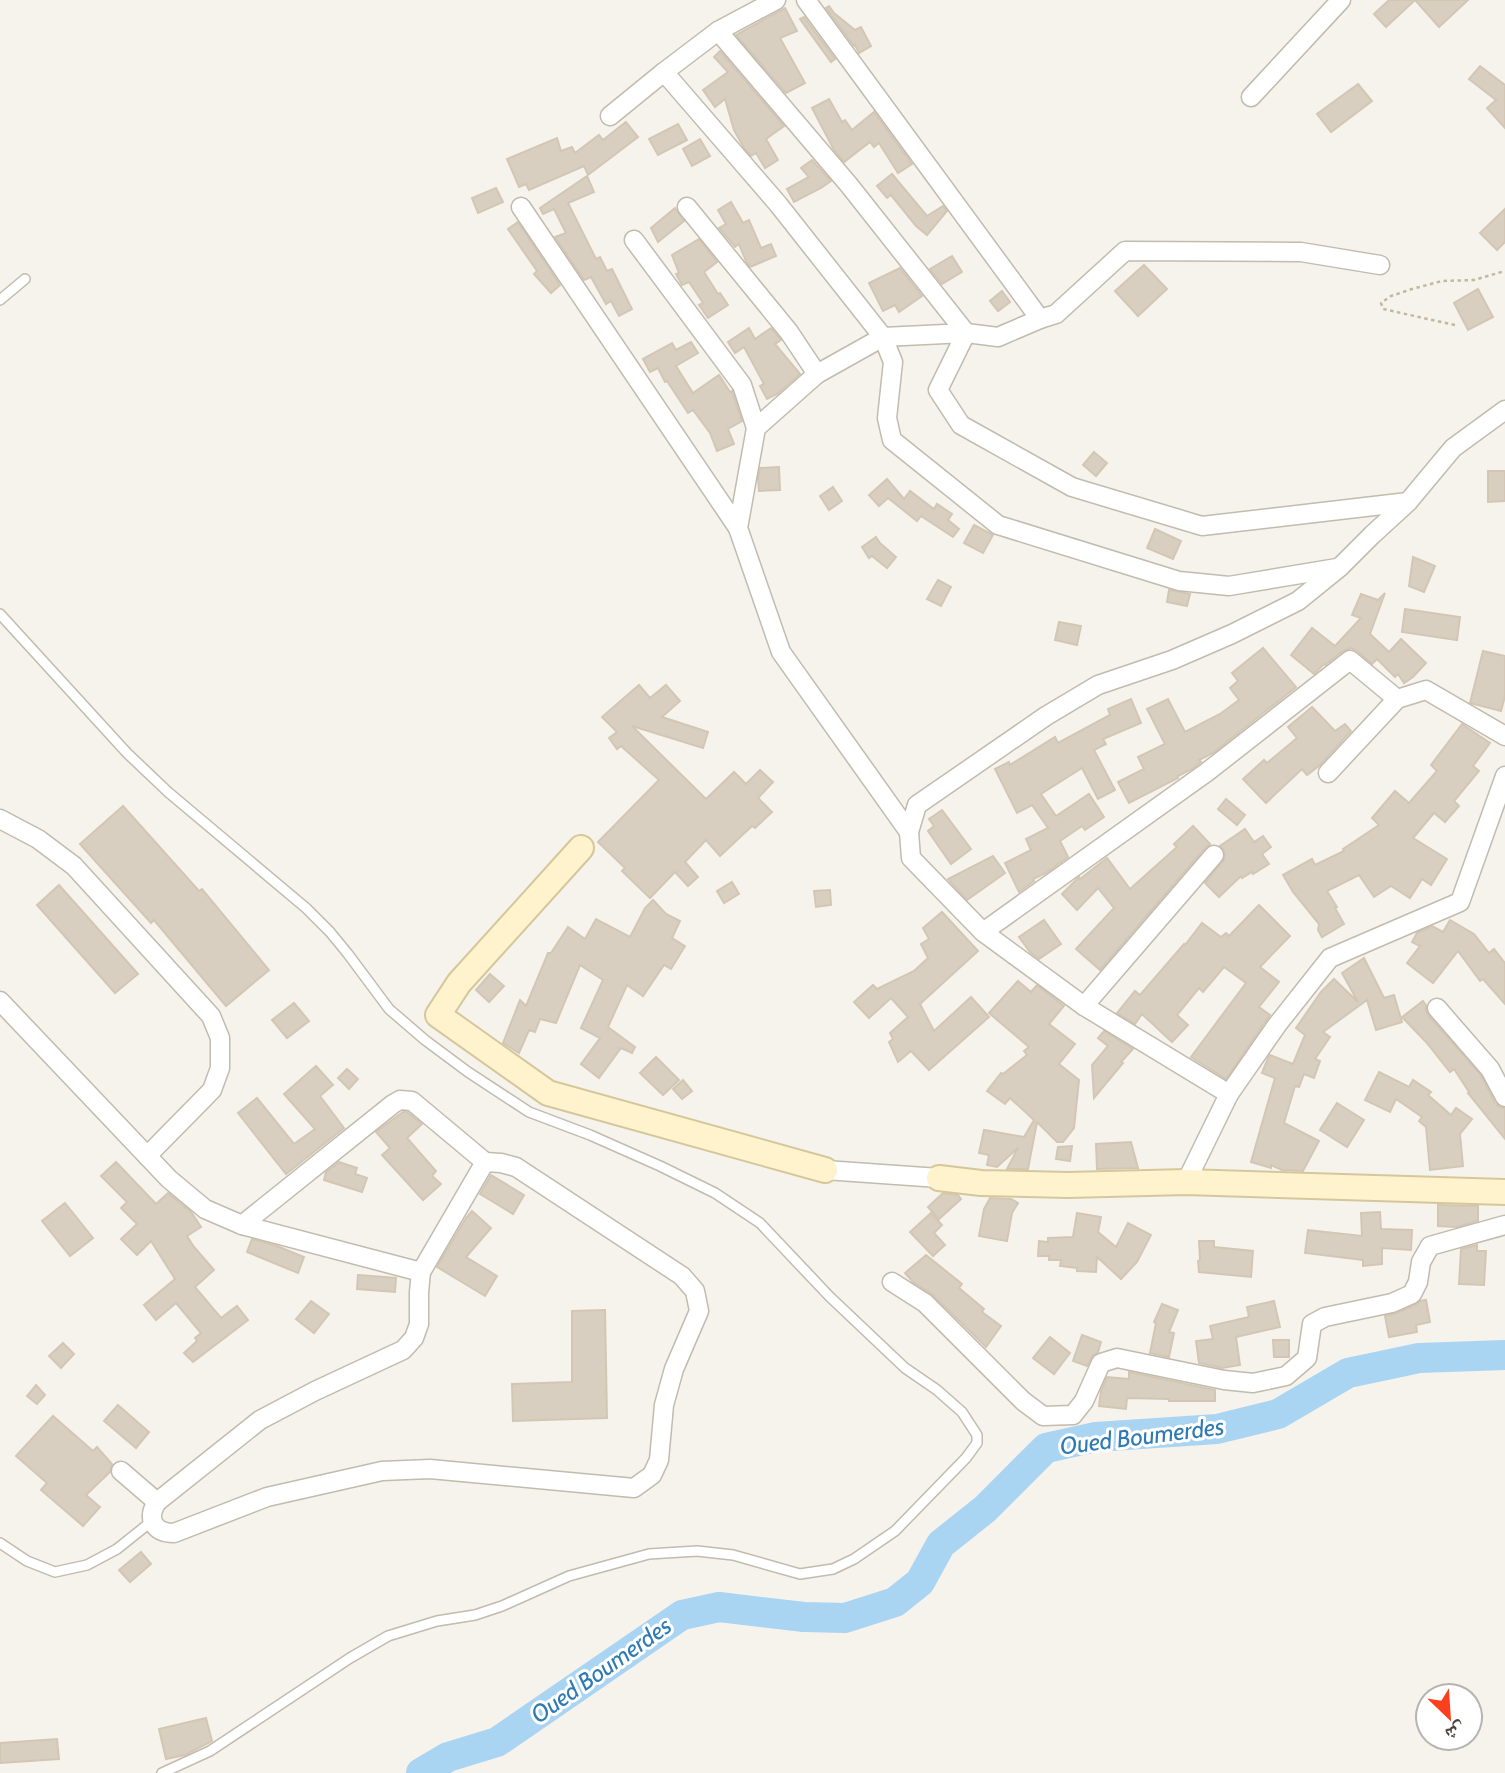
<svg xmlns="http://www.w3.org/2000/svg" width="1505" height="1773" font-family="Cabin,'Noto Naskh Arabic',sans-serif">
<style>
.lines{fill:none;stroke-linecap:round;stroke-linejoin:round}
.river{stroke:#a9d4f2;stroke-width:30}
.building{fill:#d8cfc1;stroke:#d3c7b4;stroke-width:2}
.lane-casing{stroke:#c2bbae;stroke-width:12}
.street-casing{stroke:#c2bbae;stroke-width:21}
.secondary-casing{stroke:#d6c79b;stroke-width:28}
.path{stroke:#c4b79f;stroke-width:2.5;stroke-dasharray:3.5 3.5;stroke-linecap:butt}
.lane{stroke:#fff;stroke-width:9}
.street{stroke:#fff;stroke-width:18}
.secondary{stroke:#fff3cd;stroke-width:24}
.labels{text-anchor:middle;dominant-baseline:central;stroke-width:6;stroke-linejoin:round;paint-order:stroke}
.water-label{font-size:24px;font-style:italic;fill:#2e7ab2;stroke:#fff}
</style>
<rect width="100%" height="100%" fill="#f6f3ec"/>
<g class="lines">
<polyline class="river" points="421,1773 448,1757 497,1742 682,1615 719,1607 804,1617 845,1618 895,1602 920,1582 941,1544 985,1509 1046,1448 1096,1437 1217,1429 1278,1414 1348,1373 1419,1358 1505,1355"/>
</g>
<g class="building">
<polygon points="1389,0 1415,0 1386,27 1374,14"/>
<polygon points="1415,0 1468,0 1439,27"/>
<polygon points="829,6 834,13 855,30 861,27 871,46 859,53 855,45 854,46 826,8"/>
<polygon points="785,8 797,31 780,38 805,83 786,93 736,35"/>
<polygon points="804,17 835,59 831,62 800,19"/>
<polygon points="720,51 784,126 766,139 778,160 765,168 756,153 751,156 744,148 734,130 725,99 715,107 703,90 728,72 714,57"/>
<polygon points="1480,66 1505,85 1505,128 1487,108 1496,100 1469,79"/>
<polygon points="1358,84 1372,101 1331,132 1317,114"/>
<polygon points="829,99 842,122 845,120 852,130 874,112 912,164 898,173 879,143 874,147 870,142 844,162 834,150 812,108"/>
<polygon points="626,122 638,137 588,175 584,166 529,190 526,184 519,187 507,159 557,138 561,151 572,147 575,153 599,135 603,140"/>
<polygon points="678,124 687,140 658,155 649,139"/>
<polygon points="700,139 710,156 692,166 683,149"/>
<polygon points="812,160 831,181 821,188 794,202 787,189 809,177 801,168"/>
<polygon points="892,174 927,216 943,206 947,211 927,235 916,226 891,195 887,198 877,186"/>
<polygon points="587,176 594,192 568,203 596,259 600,257 607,271 612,269 632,309 619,316 611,301 606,304 591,277 584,280 555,237 566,233 554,209 543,214 540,208"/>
<polygon points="496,188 503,202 478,213 472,198"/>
<polygon points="731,202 743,223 749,220 761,248 771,244 776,256 750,267 746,261 739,244 735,247 719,228 726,224 718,210"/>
<polygon points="675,208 684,221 658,242 651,228"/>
<polygon points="1505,209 1505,242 1497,250 1480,233"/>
<polygon points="518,222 560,285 551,293 534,274 537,271 508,229"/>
<polygon points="699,239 717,262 704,272 718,294 720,293 728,305 708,318 699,305 703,303 689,282 682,285 676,274 679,273 672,255"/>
<polygon points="952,256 962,272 942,284 930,269"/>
<polygon points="1144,265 1167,289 1138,316 1115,291"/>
<polygon points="900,268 922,296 899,312 895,305 883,311 869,283"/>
<polygon points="1478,289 1493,317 1468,330 1454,303"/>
<polygon points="1002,291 1010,302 998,311 990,301"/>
<polygon points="749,328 755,339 771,328 781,340 775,344 800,374 777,394 767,399 760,386 764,384 744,347 735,353 728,342"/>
<polygon points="691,342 698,353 676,366 693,393 719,375 730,392 732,391 742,421 728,429 734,444 717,451 710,433 693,410 688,413 667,381 665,382 658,368 650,372 643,359 672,343 676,350"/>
<polygon points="1094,452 1107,463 1096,476 1083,465"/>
<polygon points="779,467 780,490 759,491 758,478 760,468"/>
<polygon points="1488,471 1505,471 1505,501 1488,502"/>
<polygon points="887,479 904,499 910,491 934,509 937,504 952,514 948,520 959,529 953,537 921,516 917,521 888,498 879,506 869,495"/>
<polygon points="833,487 842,501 829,510 820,496"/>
<polygon points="974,525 993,535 983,553 964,543"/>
<polygon points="1155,529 1181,541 1173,559 1147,548"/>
<polygon points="876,537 880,543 896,557 887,568 872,556 869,558 862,547"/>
<polygon points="1413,557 1435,566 1424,592 1409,586"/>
<polygon points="938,580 951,587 941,606 927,599"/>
<polygon points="1169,590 1190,594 1187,606 1167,602"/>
<polygon points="1385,593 1370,634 1389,652 1401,639 1426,663 1413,677 1404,683 1398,674 1395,677 1377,659 1372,664 1357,651 1351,648 1343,651 1325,665 1324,664 1314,674 1291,655 1312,628 1335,646 1361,618 1352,615 1361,594 1378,600"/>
<polygon points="1405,609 1460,617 1457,640 1402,632"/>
<polygon points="1059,622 1081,626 1077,645 1055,640"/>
<polygon points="1263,648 1296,687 1213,753 1199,760 1201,762 1192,769 1178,776 1178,778 1129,803 1118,782 1144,769 1138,757 1165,744 1147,709 1168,699 1185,732 1220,714 1239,700 1230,688 1238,681 1232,673"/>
<polygon points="1483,651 1505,656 1505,696 1501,711 1470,703"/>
<polygon points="639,685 650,698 666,685 680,701 662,717 708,732 703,748 632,726 706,799 734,772 746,784 760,770 773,782 758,798 772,812 755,828 752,826 720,856 706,840 685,862 698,877 688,886 675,872 650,898 622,871 625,868 598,842 659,780 621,746 617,749 609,738 617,732 602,717"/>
<polygon points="1131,699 1141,723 1103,739 1106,744 1094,750 1115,790 1098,799 1082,768 1041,794 1056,816 1089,794 1104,817 1085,830 1082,826 1060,841 1068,857 1046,873 1033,879 1034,881 1019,892 1005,863 1031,850 1026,839 1048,828 1032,805 1017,813 995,769 1009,762 1010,765 1055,737 1058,743 1110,715 1108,709"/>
<polygon points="1312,707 1335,731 1345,724 1351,731 1320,765 1307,775 1302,769 1266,803 1243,779 1264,760 1267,763 1297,738 1288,727"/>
<polygon points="1462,724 1490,743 1473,766 1479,771 1454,801 1459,806 1445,822 1434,813 1413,838 1447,859 1431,885 1422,879 1410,898 1391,886 1374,897 1359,875 1327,891 1337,907 1335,908 1344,924 1322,937 1318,930 1319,924 1293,892 1283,875 1312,859 1315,865 1344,851 1343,849 1379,825 1372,818 1395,791 1409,803 1437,771 1431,765"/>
<polygon points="1226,799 1245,815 1237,825 1218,809"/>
<polygon points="123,806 199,891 202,889 269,970 226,1006 154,920 151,923 80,844"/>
<polygon points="942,810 971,849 951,864 928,831 934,826 929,819"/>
<polygon points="1193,826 1210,844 1205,848 1100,970 1076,949 1114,908 1098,888 1077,910 1062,894 1079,877 1080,879 1107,858 1130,889 1177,847 1174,844"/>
<polygon points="1245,829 1254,842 1263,836 1271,847 1262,854 1269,864 1253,874 1252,872 1242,878 1241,876 1219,897 1205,883 1225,858 1224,851 1220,846"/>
<polygon points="993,856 1005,873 967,900 948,879"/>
<polygon points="732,882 739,894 724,903 717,891"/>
<polygon points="59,885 138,974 115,993 37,905"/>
<polygon points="830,890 831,905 816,907 814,891"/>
<polygon points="653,900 666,914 680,921 672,938 685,946 671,969 664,965 643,996 627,985 608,1027 635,1047 632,1053 621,1048 599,1078 581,1064 600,1038 581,1028 603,980 580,965 556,1023 540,1019 535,1032 529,1030 519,1053 503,1043 520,1000 526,1006 548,953 551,953 568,927 585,939 596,919 630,937 645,908"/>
<polygon points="1259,905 1290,936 1260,967 1279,982 1259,1007 1270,1015 1226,1079 1191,1057 1246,983 1224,967 1203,992 1199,988 1177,1015 1188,1025 1172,1042 1142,1014 1135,1024 1117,1013 1135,991 1140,995 1184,944 1185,945 1202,923 1221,937 1226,933 1229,936"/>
<polygon points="942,912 978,951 920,1004 934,1031 971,997 989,1017 929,1070 911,1051 898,1062 889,1042 893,1039 890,1033 908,1017 891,998 869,1018 854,1002 873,985 877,989 914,971 928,958 921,944 929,939 923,928"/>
<polygon points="1044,920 1061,944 1039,959 1030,952 1019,937"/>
<polygon points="1450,920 1474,934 1489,953 1494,949 1505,963 1505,1004 1483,979 1480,981 1458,951 1433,983 1407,963 1420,946 1412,942 1417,933 1432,926 1443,932"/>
<polygon points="1364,958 1384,998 1394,995 1402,1022 1376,1030 1367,1000 1323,1032 1330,1037 1315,1059 1320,1061 1314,1078 1304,1074 1299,1087 1295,1086 1284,1123 1319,1141 1303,1171 1282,1170 1271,1165 1271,1168 1251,1162 1275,1078 1262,1073 1268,1058 1270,1055 1293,1064 1305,1035 1296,1028 1321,992 1334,979 1358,1002 1342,973"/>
<polygon points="490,974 504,986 489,1002 476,990"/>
<polygon points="1018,981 1031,992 1037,985 1064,1006 1049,1024 1075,1044 1059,1064 1079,1080 1074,1128 1063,1142 1057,1142 1037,1122 1028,1169 1007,1169 1018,1148 997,1167 987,1165 989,1155 979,1153 984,1130 1024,1137 1034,1120 1010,1098 1005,1104 987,1091 1001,1073 1003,1074 1027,1055 1024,1051 1029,1047 989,1013"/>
<polygon points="1423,1001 1426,1005 1426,1011 1428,1015 1481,1075 1495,1103 1500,1107 1505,1108 1505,1139 1468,1093 1469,1092 1454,1069 1450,1072 1426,1042 1402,1017"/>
<polygon points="294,1003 309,1021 287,1038 272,1020"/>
<polygon points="1104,1031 1133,1049 1121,1062 1123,1063 1094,1098 1092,1065 1108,1046 1098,1038"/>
<polygon points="656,1057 679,1080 663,1095 640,1073"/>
<polygon points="316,1066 333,1085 320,1096 344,1128 286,1174 238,1113 257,1098 294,1144 315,1129 284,1094"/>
<polygon points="347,1069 358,1079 349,1089 338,1078"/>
<polygon points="1379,1072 1409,1087 1413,1080 1431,1092 1428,1095 1451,1115 1456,1108 1472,1119 1460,1134 1463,1166 1430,1170 1426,1127 1419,1121 1422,1117 1396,1099 1390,1112 1365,1100"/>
<polygon points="683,1080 692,1091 682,1099 673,1089"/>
<polygon points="1337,1103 1364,1120 1347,1147 1320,1130"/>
<polygon points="403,1112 407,1112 422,1124 407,1138 436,1171 432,1176 441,1184 423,1200 382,1155 390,1148 376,1132"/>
<polygon points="1131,1142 1138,1168 1097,1169 1096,1144"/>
<polygon points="1072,1146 1070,1161 1056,1159 1058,1147"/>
<polygon points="116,1162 156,1204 168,1193 191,1212 201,1227 187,1236 194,1247 214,1270 195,1287 221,1318 237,1306 248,1320 193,1362 184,1353 197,1341 195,1338 201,1333 176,1303 156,1320 144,1305 175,1279 151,1241 137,1255 121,1239 137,1224 121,1208 127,1202 101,1176"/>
<polygon points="339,1162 357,1168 355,1174 367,1178 362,1192 324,1180 326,1172"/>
<polygon points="491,1175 524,1195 513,1214 480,1194"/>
<polygon points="943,1193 958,1195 961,1199 939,1219 928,1207"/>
<polygon points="990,1198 1011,1199 1018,1203 1012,1213 1007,1241 979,1236 984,1209"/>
<polygon points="65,1203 93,1238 70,1256 42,1221"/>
<polygon points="1438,1205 1478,1206 1478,1221 1457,1227 1438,1226"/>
<polygon points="472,1211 491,1228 466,1257 497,1276 485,1296 437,1267 466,1218"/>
<polygon points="1380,1212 1381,1229 1412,1230 1411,1250 1382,1248 1382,1264 1363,1266 1363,1260 1305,1253 1308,1230 1362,1236 1361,1213"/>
<polygon points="931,1213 942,1225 934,1233 945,1245 933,1256 910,1232"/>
<polygon points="1077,1213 1101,1217 1098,1232 1116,1247 1128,1223 1151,1235 1137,1262 1121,1279 1097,1257 1096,1272 1077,1271 1077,1268 1060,1266 1061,1260 1049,1260 1049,1256 1038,1256 1039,1241 1048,1242 1048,1238 1073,1237"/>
<polygon points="252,1239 277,1246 304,1257 298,1273 247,1252"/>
<polygon points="1199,1241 1214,1241 1214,1247 1253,1251 1251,1277 1199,1272 1198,1261 1200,1260"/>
<polygon points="1477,1245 1477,1251 1486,1251 1484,1285 1459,1284 1461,1249"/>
<polygon points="926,1255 962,1284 959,1288 984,1309 982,1312 1001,1326 986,1347 933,1295 913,1282 905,1273"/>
<polygon points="358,1275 396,1278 395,1292 357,1289"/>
<polygon points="1426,1300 1430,1322 1416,1325 1417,1332 1389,1337 1385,1316 1397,1313 1417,1304 1420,1301"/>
<polygon points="311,1301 329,1314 314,1333 296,1319"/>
<polygon points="1274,1301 1280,1327 1236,1337 1240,1365 1222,1368 1199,1363 1196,1341 1213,1339 1210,1326 1249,1317 1247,1307"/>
<polygon points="1162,1304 1178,1310 1169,1332 1174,1333 1169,1357 1150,1353 1156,1323 1154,1322"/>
<polygon points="605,1310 607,1418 513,1421 512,1384 572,1382 572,1311"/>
<polygon points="1082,1335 1101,1342 1098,1352 1093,1355 1087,1366 1073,1361"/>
<polygon points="1050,1337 1070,1353 1054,1374 1033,1358"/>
<polygon points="1273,1340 1289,1340 1289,1357 1274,1357"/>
<polygon points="63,1343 74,1354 61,1368 49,1356"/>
<polygon points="1129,1372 1215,1390 1215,1401 1169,1401 1169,1399 1127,1398 1126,1409 1099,1406 1101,1391 1107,1377 1129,1379"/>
<polygon points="36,1385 45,1395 37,1404 27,1396"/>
<polygon points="118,1405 149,1432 136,1448 104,1421"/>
<polygon points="53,1416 93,1451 97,1447 112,1464 110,1472 86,1495 100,1507 83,1526 41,1490 47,1483 16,1456"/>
<polygon points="141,1552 151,1564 130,1582 119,1570"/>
<polygon points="206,1718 212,1741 185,1755 166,1759 159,1729"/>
<polygon points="57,1739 59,1759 0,1763 0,1743"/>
</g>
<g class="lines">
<g class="lane-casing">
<g id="lane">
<polyline points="0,300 25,279"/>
<polyline points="0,614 127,753 168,792 306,908 330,932 348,954 389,1009 425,1040 468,1072 529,1112 590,1135 660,1166 715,1193 760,1223 829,1296 905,1368 937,1390 962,1412 977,1435 977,1443 966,1458 895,1531 854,1559 833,1569 800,1574 733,1555 697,1551 649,1554 569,1576 502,1606 475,1615 437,1621 388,1636 350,1658 210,1751 162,1773"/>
<polyline points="0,1543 27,1561 55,1572 87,1565 117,1549 152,1521"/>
</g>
</g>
<g class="street-casing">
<g id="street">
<polyline points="806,0 1040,319 998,337 966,333 883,337 817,374 756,428 738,528 781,652 909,832"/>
<polyline points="718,31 849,185 966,333 938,390 961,425 1072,487 1202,526 1408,502"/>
<polyline points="664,72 778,204 883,337 893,362 887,418 892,440 998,525 1179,581 1229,586 1337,568"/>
<polyline points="1251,97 1341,0"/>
<polyline points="610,116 664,72 718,31 776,0"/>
<polyline points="521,207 738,528"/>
<polyline points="687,207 789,332 817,374"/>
<polyline points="634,240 742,385 756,428"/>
<polyline points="1040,319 1056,314 1125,251 1301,252 1380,265"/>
<polyline points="1328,773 1397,699"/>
<polyline points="0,819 38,839 74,866 211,1016 220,1038 220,1068 212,1090 147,1156"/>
<polyline points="983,932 1207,772 1350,660 1397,699 1426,690 1505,736"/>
<polyline points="0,1001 169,1179 205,1209 242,1225 421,1272"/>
<polyline points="1084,1006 1214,855"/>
<polyline points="1437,1008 1490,1069 1505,1097"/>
<polyline points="1229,1094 1277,1025 1330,958 1460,902 1505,776"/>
<path d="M485,1162L501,1163L516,1167L682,1276L695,1291L699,1311L674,1369L664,1405L659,1460L652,1475L634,1488L430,1469L382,1471L267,1497L174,1533C154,1533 146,1519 157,1502L260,1420L315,1391L403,1350L414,1338L419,1324V1292L421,1272Z"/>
<polyline points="825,1170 939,1178"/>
<polyline points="1186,1182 1229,1094 1084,1006 983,932 911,858 909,832 917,805 1046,716 1098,685 1172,660 1232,634 1298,601 1340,567 1372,535 1408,502 1453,448 1505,410"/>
<polyline points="242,1225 393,1104 400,1100 412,1101 485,1162"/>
<polyline points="892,1282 925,1303 1023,1401 1043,1416 1073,1415 1084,1401 1101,1363 1117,1358 1224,1380 1253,1383 1286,1376 1307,1358 1312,1324 1325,1317 1392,1303 1412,1294 1418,1282 1421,1262 1430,1246 1505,1225"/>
<polyline points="121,1471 157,1502"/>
</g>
</g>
<g class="secondary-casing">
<g id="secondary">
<polyline points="581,848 459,983 438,1015 548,1093 825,1170"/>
<polyline points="939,1178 981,1183 1068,1185 1186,1182 1505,1192"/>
</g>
</g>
<polyline class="path" points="1455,325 1383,309 1381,303 1391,296 1412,289 1442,281 1474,280 1505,271"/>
<use href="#lane" class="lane"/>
<use href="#street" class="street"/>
<use href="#secondary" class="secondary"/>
</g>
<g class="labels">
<g class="water-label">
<text transform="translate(1142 1436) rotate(-7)">Oued Boumerdes</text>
<text transform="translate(601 1670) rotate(-35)">Oued Boumerdes</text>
</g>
</g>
<g transform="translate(1449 1717) rotate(155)"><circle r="33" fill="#ffffff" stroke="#b7b4b0" stroke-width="2"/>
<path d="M0-5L12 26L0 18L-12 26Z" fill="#fc3f1d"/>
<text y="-10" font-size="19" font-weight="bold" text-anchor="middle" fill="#4b4439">ش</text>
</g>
</svg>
